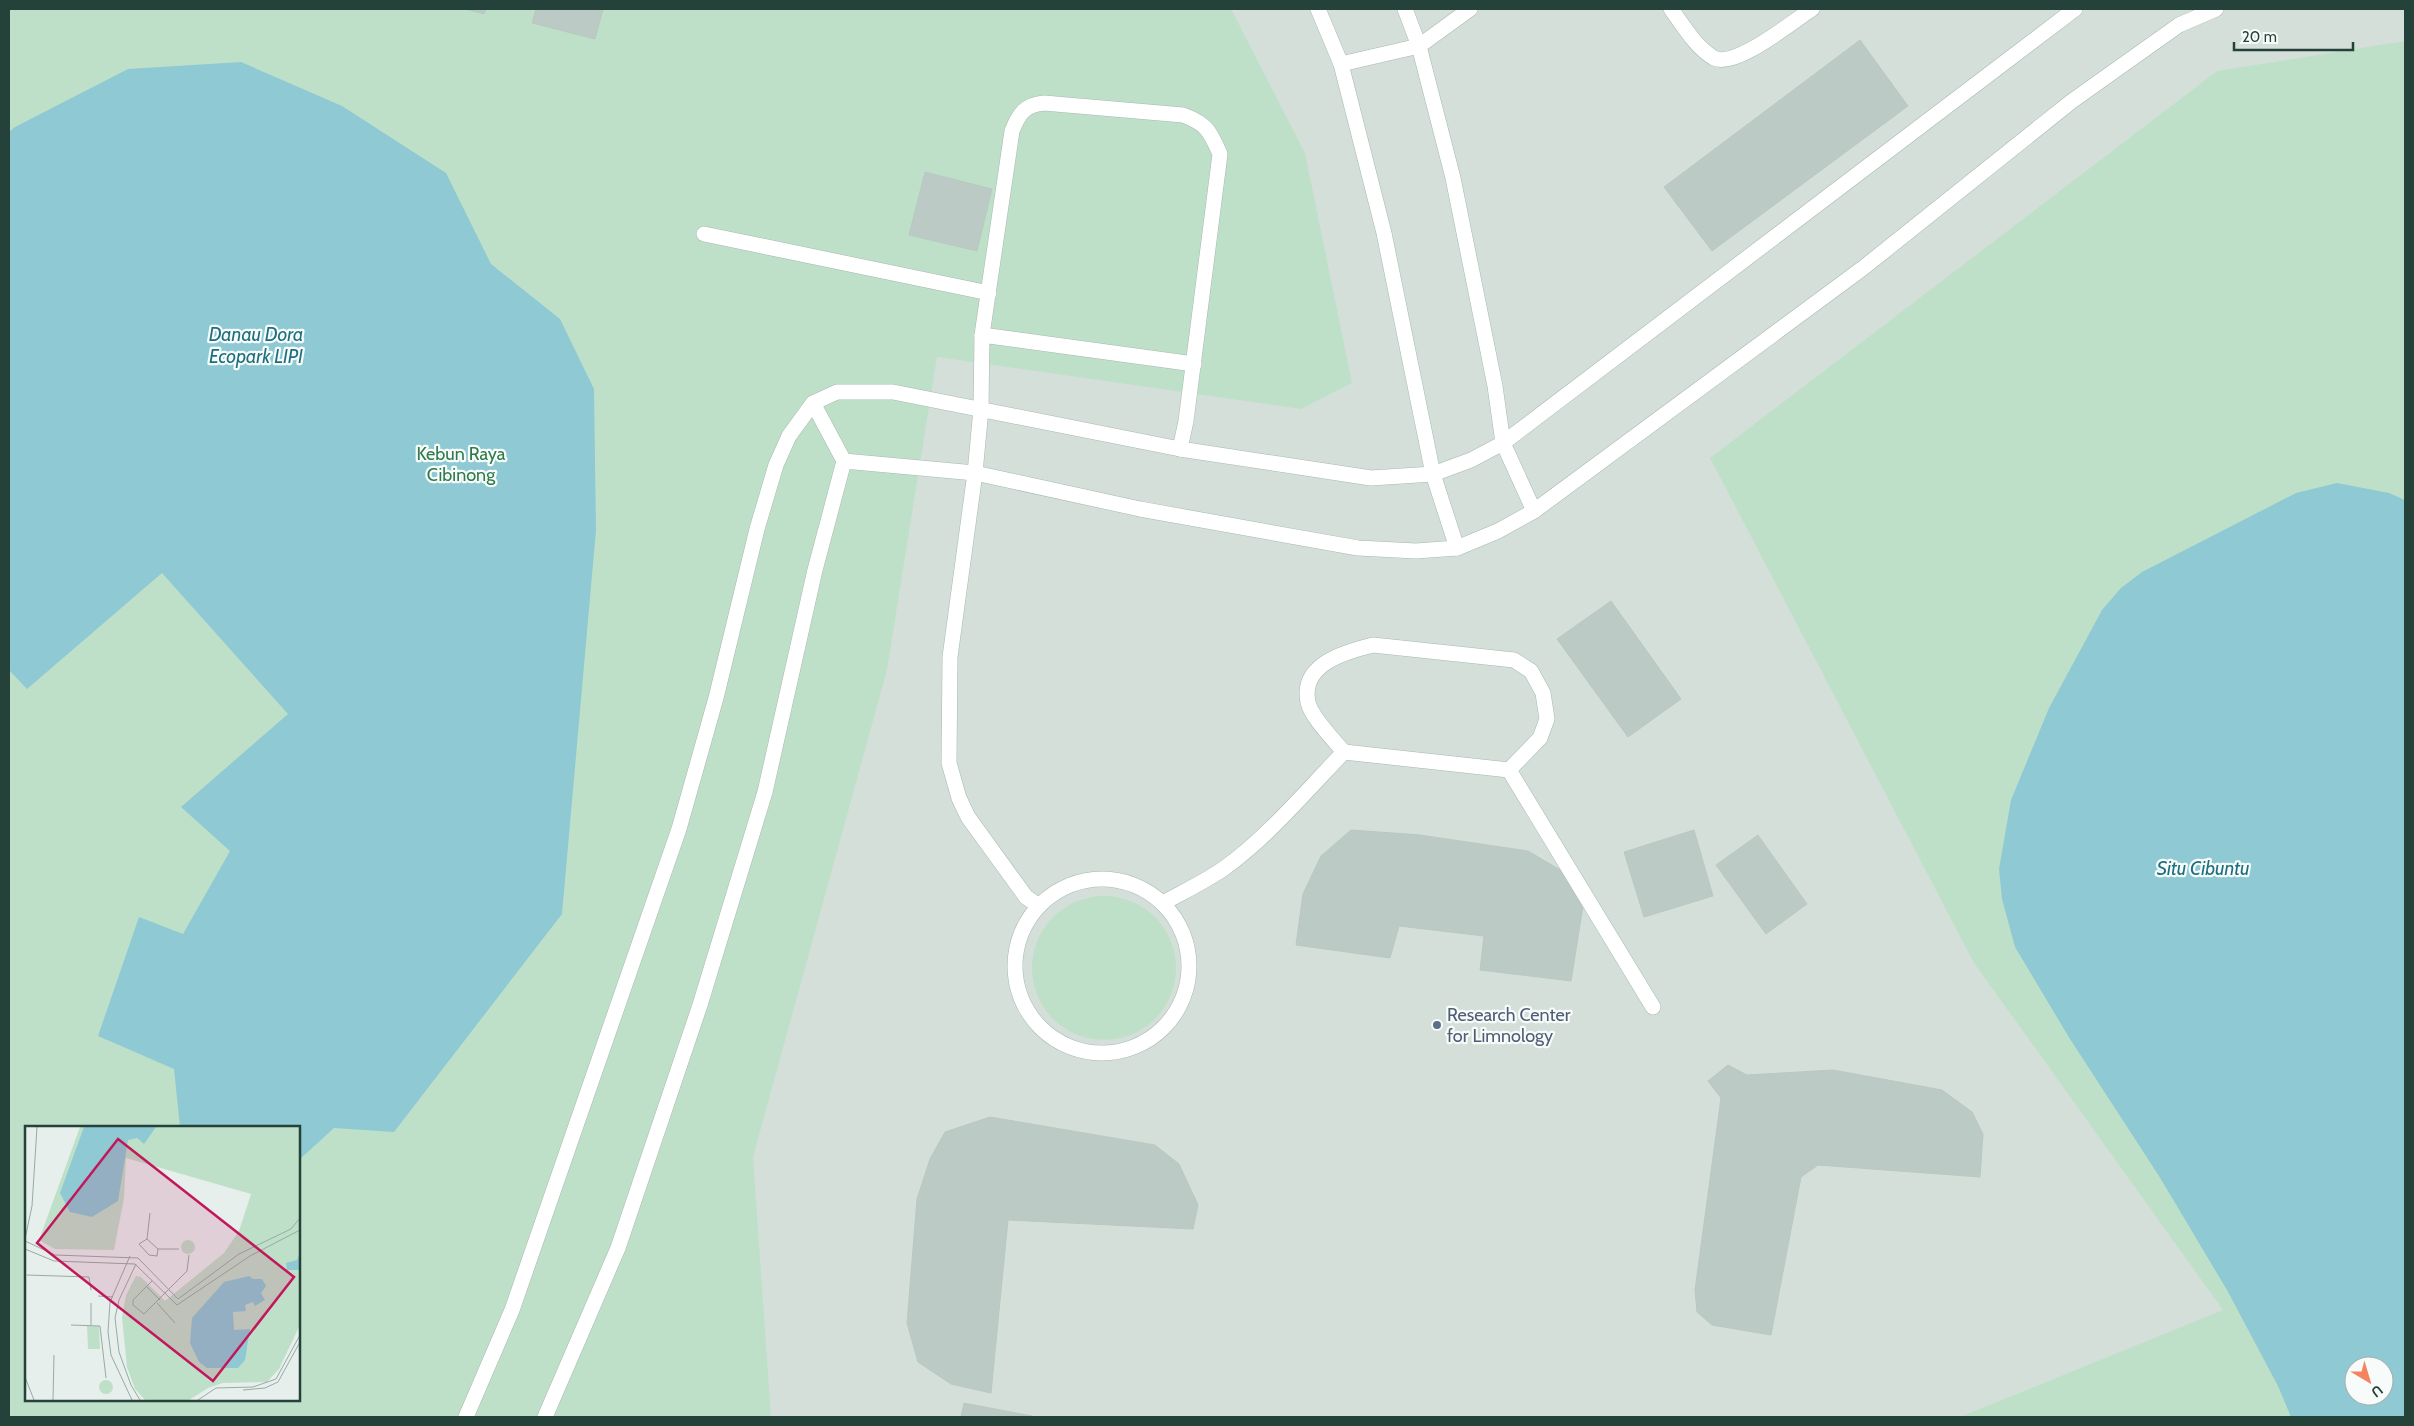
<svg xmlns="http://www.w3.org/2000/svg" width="2414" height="1426" font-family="Cabin,sans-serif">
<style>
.built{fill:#d4dfda;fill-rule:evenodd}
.green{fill:#bfe0c8;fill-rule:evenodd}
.water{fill:#8ec9d4;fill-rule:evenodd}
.building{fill:#bbcac4;stroke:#b8c9c2}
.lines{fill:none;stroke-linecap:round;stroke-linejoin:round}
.lane-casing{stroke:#a8b8b2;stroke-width:16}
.lane{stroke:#fff;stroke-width:15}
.service-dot{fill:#5c6f8a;stroke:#f7fbf9;stroke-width:2}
.labels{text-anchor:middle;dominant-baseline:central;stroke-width:4.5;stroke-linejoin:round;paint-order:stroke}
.park-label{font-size:18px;fill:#2d7a4b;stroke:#f7fbf9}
.service-label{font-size:18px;fill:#4e5e75;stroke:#f7fbf9;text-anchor:start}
.water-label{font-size:19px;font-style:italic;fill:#1c6f80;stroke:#f7fbf9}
.inset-road{fill:none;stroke:#98aaa4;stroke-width:1}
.view{fill:#c2185b;fill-opacity:0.15;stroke:#c2185b;stroke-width:2.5}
.inset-edge{fill:none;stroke:#24423a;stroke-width:2.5}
</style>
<rect width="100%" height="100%" fill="#e6efeb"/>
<path class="built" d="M9,9H2405V1417H9ZM26,1127H299V1400H26ZM2354,1366H2384V1396H2354Z"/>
<g class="green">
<path d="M9,9H1231L1305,153L1352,383L1301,409L937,357L887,670L753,1157L771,1417H9ZM26,1127H299V1400H26Z"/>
<path d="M2405,41V1417H1960L2223,1310L1974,963L1710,458L2217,71ZM2354,1366H2384V1396H2354Z"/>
<circle cx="1104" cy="968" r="72"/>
</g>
<g class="water">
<polygon points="241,62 342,106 446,173 491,264 560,319 594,389 596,530 562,914 394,1132 334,1128 299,1160 299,1127 180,1127 174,1069 98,1036 139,917 183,934 230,851 181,807 288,714 162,573 27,689 9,670 9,132 15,127 128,69"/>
<path d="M2337,483L2389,493L2405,500V1417H2291L2278,1386L2227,1290L2159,1176L2070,1039L2015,947L2002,899L1999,869L2011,800L2049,708L2102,610L2121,588L2142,572L2296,493ZM2354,1366H2384V1396H2354Z"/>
</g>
<g class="building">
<polygon points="465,9 486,9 484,14"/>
<polygon points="536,9 603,9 595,39 532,23"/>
<polygon points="1860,40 1908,106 1712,251 1664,187"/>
<polygon points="925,172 992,189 977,251 909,235"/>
<polygon points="1611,601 1681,699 1628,737 1557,639"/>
<polygon points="1351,830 1420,835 1528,851 1562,871 1583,906 1571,981 1480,970 1484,936 1399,926 1390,958 1296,945 1303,894 1321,856"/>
<polygon points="1694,830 1713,896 1644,917 1624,852"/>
<polygon points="1758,835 1807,904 1766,934 1716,865"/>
<polygon points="1728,1065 1747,1075 1833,1070 1942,1090 1972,1112 1983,1134 1980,1177 1818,1165 1801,1177 1771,1335 1712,1325 1697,1312 1695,1290 1721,1098 1708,1081"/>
<polygon points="990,1117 1155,1145 1179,1164 1198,1205 1193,1229 1008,1220 991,1393 951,1384 918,1362 907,1323 917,1199 930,1159 945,1132"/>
<polygon points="964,1403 1032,1416 1032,1417 961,1417"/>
</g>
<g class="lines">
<g class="lane-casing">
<g id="lane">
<polyline points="1318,9 1341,64 1384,233 1433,474 1457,548"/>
<polyline points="1405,9 1419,46 1453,178 1495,386 1503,443 1534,511"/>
<path d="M1671,9C1683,25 1696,48 1714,58C1735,69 1793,21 1812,9"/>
<polyline points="1341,64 1419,46 1470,9"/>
<polyline points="704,234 989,293"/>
<polyline points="982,335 1194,364"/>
<polyline points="813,403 844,461"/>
<path d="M1344,752C1333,739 1311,717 1308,702C1300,664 1345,652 1373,645L1514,660L1531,671L1543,693L1547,719L1540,738L1509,770"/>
<circle cx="1102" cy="966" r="87"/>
<path d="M1163,903C1183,892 1204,882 1223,869C1268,837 1305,792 1344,752L1509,770L1653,1007"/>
<path d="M1039,906L1026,897L968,817L959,798L949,763L950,657L975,473L981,409L982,335L1012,131C1019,113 1025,105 1044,103L1183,115C1207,124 1210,131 1220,154L1186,421L1180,449"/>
<polyline points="466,1417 512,1310 679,829 716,698 757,529 776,465 789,436 813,403 837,392 893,392 1180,449 1371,478 1433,474 1471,460 1503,443 2075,9"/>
<polyline points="545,1417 618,1248 700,1005 765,792 815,570 844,461 975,473 1140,509 1358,548 1416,551 1457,548 1498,531 1534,511 1863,268 2072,101 2179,25 2216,9"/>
</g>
</g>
<use href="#lane" class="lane"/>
</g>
<circle class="service-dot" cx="1437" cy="1025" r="5"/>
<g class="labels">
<g class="park-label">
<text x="461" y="454">Kebun Raya<tspan x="461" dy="21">Cibinong</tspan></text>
</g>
<g class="service-label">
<text x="1447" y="1015">Research Center<tspan x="1447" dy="21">for Limnology</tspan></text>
</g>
<g class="water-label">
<text x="256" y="334">Danau Dora<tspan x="256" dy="22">Ecopark LIPI</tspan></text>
<text x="2203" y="868">Situ Cibuntu</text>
</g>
</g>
<g transform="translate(25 1126)">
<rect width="275" height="275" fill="#e6efeb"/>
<path d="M55,1H275V199L254,243L242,256L198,257L183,262L164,274H120L110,263L102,241L97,192L101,169L111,150L116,151L140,175L199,127L214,105L226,68L101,32L99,72L89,124L30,123L14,114ZM156 121a7 7 0 1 1 14 0a7 7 0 1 1-14 0ZM62,200H74L75,223H63ZM74 261a7 7 0 1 1 14 0a7 7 0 1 1-14 0Z" fill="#bfe0c8"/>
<path d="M59,1H131L119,18L112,12L103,14L93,75L67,91L45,86L35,67ZM275,125V144H262L261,137L272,134ZM224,150L228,153H237L241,160L236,167L240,174L230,180L228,176L220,179L221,185L208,186L209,204L225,203L220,234L213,242H182L174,236L165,217L167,192L199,156Z" fill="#8ec9d4"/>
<path class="inset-road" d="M125,87L122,113L133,123H154M0,113L7,80L12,1M122,113L114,118L124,129L132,130L133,123M0,115L30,129L113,132L153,173L214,128L266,103L275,92M0,123L29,135L110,138L152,179L225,130L275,104M105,130L85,176L83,206L86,229L107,274M111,138L94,174L90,192L94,226L106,259L115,274M0,149V187M2,149L64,151L66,164M127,155L108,174V179L119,188L162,145L164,129M121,160L135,174M73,170L88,171M66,177V199M132,177L150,197M46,199L75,200L81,252M0,201V220M0,251L9,274M218,264L240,262L253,256L275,216M28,274L29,229M173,274L191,262L228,261L251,253L275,209"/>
<path class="view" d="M93,13L269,151L188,255L12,117Z"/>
<rect width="275" height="275" class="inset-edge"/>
</g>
<rect width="2414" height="1426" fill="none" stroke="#24423a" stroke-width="20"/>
<g transform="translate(2369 1381) rotate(142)"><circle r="24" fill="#f7fbf9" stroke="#a3b1ad"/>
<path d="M0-4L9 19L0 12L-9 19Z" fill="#f4845f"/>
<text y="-8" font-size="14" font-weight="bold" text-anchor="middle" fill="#24423a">U</text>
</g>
<path d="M2234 42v8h119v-8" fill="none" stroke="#24423a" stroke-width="2.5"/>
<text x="2242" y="42" font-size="15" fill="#24423a" stroke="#f7fbf9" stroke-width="4" paint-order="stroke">20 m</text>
</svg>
